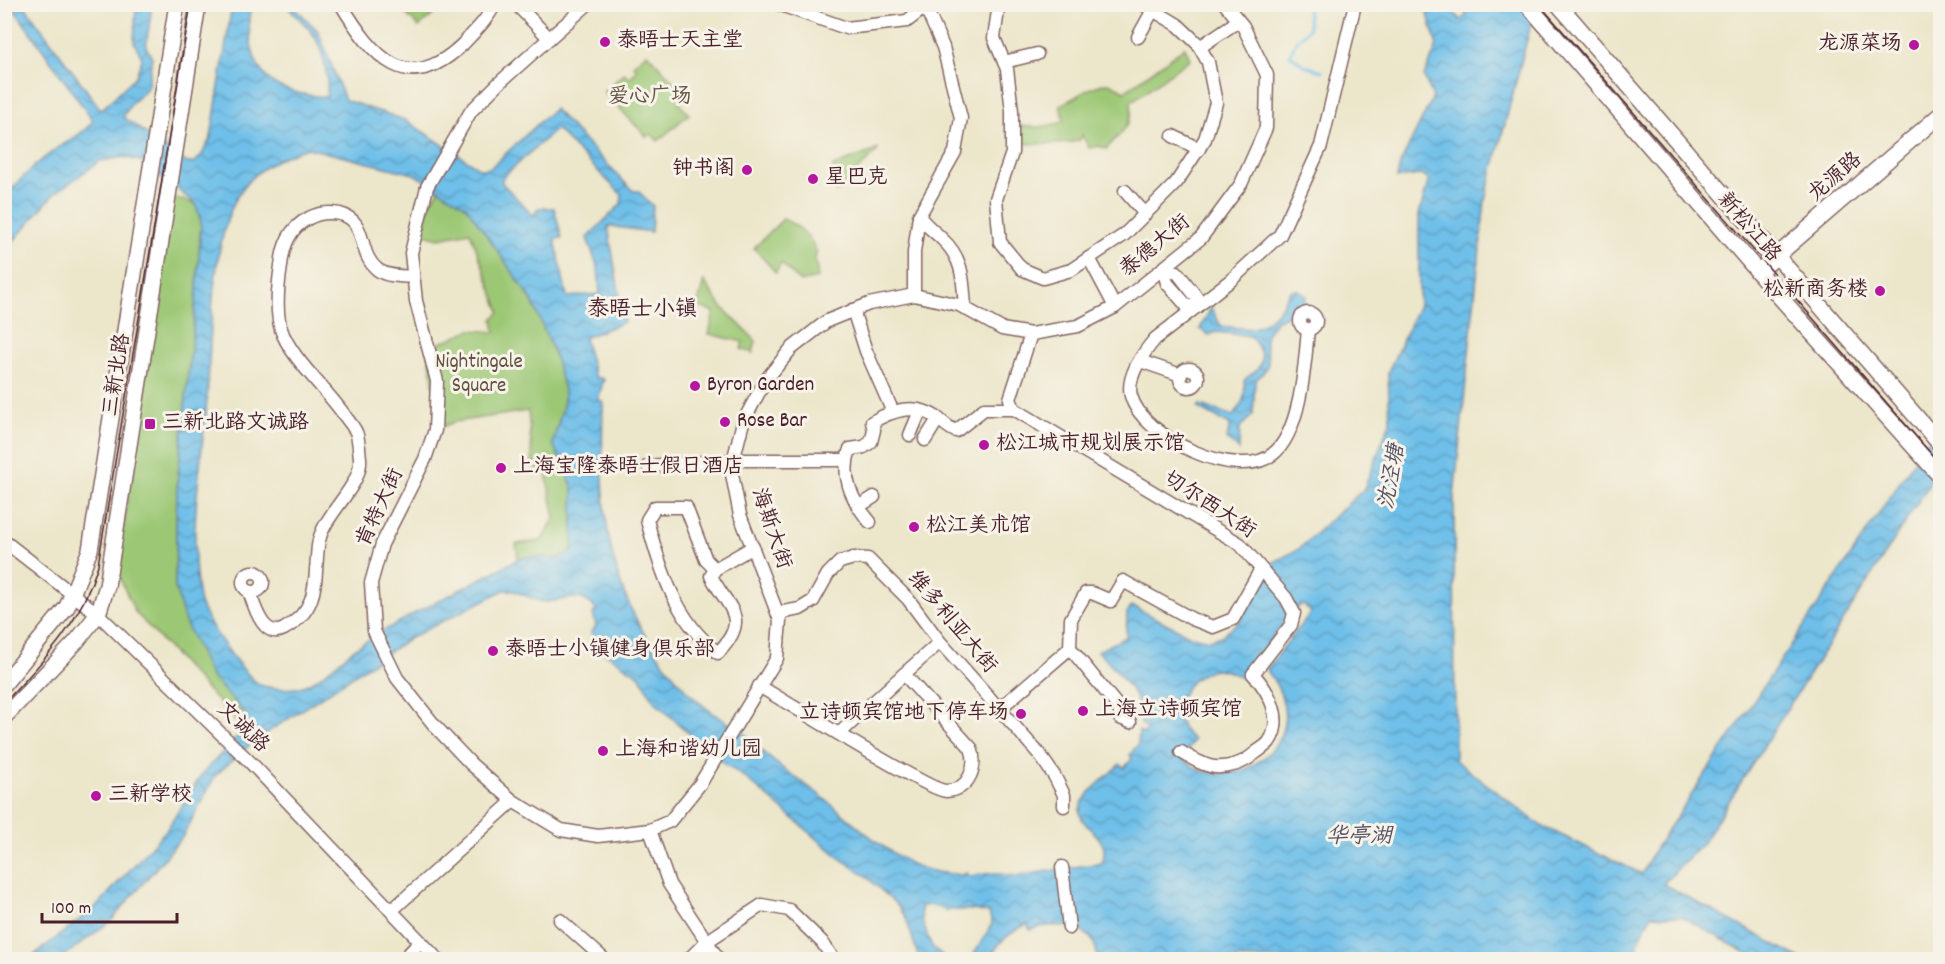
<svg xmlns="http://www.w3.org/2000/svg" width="1945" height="964" font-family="Dekko,'LXGW WenKai TC',sans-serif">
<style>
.green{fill:#9cc875;stroke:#737450;stroke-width:1.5}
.water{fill:url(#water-waves);stroke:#5c6f8a;stroke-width:1.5;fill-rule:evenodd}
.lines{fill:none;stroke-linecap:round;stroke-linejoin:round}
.stream{stroke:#6ebfe9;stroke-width:3}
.minor-casing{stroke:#836563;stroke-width:15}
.major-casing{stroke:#836563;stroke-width:18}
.minor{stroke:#fff;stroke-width:12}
.major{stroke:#fff;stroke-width:15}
.tram{stroke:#4a1f2b;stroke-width:1.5}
.poi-dot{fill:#b5179e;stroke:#f7f3e8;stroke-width:2}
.labels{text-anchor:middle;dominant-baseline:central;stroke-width:6;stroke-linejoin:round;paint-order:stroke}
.poi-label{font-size:21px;fill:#4a1f2b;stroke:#f7f3e8;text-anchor:start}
.park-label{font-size:21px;fill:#635241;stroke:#f7f3e8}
.street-label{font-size:21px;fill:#4a1f2b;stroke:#f7f3e8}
.neighbourhood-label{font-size:22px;fill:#4a1f2b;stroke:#f7f3e8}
.water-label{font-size:22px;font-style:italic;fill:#554f64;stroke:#f7f3e8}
</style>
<defs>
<pattern id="water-waves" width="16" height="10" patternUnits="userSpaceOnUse" patternTransform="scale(1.5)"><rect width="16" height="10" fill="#6ebfe9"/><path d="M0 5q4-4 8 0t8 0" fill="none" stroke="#5c9bbd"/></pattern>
</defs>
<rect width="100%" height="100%" fill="#f7f3e8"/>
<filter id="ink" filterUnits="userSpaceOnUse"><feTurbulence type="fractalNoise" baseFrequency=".0167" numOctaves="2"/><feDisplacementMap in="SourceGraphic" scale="12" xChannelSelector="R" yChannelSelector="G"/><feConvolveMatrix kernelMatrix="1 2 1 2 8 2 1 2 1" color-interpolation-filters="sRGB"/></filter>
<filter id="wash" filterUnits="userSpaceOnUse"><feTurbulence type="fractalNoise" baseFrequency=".008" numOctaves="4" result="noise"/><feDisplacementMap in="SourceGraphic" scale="24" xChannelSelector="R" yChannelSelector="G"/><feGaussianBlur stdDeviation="1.35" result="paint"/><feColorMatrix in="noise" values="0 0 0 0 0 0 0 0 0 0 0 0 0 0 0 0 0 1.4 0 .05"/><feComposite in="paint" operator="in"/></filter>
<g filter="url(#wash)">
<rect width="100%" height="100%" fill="#ece6ca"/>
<g class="green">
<polygon points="397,5 444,5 419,27"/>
<path d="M1185,47L1190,59L1131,102C1135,123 1120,134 1106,149L1099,146L1089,148L1082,135L1080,140C1060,147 1040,142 1020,144L1019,126L1040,127L1064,122L1060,105C1079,97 1087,86 1109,83L1125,91Z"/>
<polygon points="647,53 687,96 679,104 689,114 658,141 651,134 647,137 604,92 624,73 630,78 637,70 633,65"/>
<polygon points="879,149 836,192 833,166"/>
<path d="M440,188L466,205L487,233L532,301L555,356L564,390V402L553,444L573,487V549C551,568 542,551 518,559L516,544L541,541L555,518L546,473L533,467L528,411L454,422L435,430L437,410L428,348L470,330L495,332L493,319L500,312L470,232L439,238L424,234L427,208Z"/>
<polygon points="170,196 196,204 201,222 197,290 177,485 175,587 211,676 243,711 236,721 135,612 117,572"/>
<path d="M783,219C802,228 809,234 817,253L815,257L818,278L800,282L781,263L776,273L754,248Z"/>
<polygon points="704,281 721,306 756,341 753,353 741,349 743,342 709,334 714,312 697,306"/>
</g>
<g class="water">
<path d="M11,5H24L101,110L136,76L142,58L134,42L136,5H152L146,47L152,57L148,87L131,104L123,117L187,163H194L201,156L211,137L232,5H253C247,16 249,24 250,36C255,85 283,93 327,97C329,79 323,48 312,33C305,23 294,14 286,5H292L318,31L345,100L405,120L480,169L490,168L554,109L633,191H638L653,206L651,232L608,226L624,322L584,338L595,377L604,379L598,399L603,402C600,520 604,600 688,692C704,709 723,719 742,732C751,738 758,747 765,754C781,768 799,780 816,792C845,815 885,853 918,867C932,873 948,873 962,875L966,873L969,876L992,873L1015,876L1102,863C1114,833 1073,828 1081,806C1088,790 1108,776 1120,764L1124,768L1132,759L1130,755L1138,744L1139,731L1144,734L1147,728L1141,724C1144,695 1115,671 1098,651L1126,637L1127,613L1132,606L1191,636L1209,640L1221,636L1241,620L1265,567L1299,549L1364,489L1390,422L1388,372L1419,305V215L1429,179L1420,175L1397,178L1400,164L1433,97L1424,77L1437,46L1427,11L1448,5L1460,20L1467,15L1458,5H1536L1485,200L1454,496L1455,760L1540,825L1642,874L1652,854L1940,422V464L1928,486L1702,844L1663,884L1802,959H1757L1683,917L1651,915L1637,945L1641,959H1098C1097,954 1096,946 1093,941C1080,923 1048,923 1030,930L1027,924C1010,933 998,941 990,959H971L992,924L989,913L973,910H946L929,905L922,906C918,915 928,938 932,946C935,952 942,952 945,959H919L906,918L897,905L866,876L841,859L748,780L710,753L655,702L639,675L602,651L591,633L596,626L593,613L597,611C578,585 563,606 540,601C526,598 518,589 504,590L410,638L253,742L215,776L183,836L112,920L60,959H29L98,905L167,829L202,774L242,732L248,717L211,676L185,622L175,587L177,485L197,290L201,222L196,204L140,161L124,157L100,161L53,195L5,251V197C20,179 37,162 56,149C71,139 82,135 93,121ZM556,129L622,195L621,204L587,238L598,268L600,294L567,297L555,239L562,238L554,208H538L534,216L502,183V178ZM308,148L414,174L466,206L532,300L555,356L564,390V402L553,444L573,487V549C551,568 542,551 518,559C467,587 412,612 362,644C343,656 325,677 303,686C293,690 274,689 263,686C246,680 202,617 199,599C188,535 201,465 207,400C211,342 210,249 236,199C251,171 279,156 308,148ZM1302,604L1311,612L1266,670C1296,704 1290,749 1247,768C1234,773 1220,776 1206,772C1197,770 1189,763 1182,759L1194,740C1154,710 1201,648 1241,678L1290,615Z"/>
<path d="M1292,290H1298L1306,296L1302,307L1276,321L1266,334C1262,358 1279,359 1255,381L1253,415L1240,427L1239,450L1227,439L1230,425L1198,408L1200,405L1233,416C1243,404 1246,397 1244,381C1247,376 1251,375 1255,372C1268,360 1259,346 1250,336L1217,332L1209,335L1200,329L1211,308L1221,326C1248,330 1259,333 1279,310C1284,304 1285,296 1292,290Z"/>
</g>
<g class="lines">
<polyline class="stream" points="1307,4 1309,28 1295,43 1290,55 1305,66 1322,71"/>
</g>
</g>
<g filter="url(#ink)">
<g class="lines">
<g class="minor-casing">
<g id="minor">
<path d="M341,4C373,57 407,98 463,44C475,31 487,20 495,4"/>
<polyline points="516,4 549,38"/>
<polyline points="588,4 499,83 471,111 427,187 411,253 416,301 437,381 435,430 425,459 382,544 371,583 374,631 397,678 435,726 471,764 513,801 561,830 598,836 650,830 670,821 700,784 777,658 780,620 740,515 731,469 743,422 765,381 791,349 827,321 869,304 914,295 959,305 1002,329 1031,334 1078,326 1115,307 1201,238 1241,184 1266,128 1267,75 1243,26 1225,4"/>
<polyline points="778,4 846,28 907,21 929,4"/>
<polyline points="999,4 994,38 1007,69 1012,111 1012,153 996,199 1000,242 1022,269 1043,278 1071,270 1124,235 1176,183 1205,139 1216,103 1208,62 1198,44 1178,25 1143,4"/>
<polyline points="1138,37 1153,10"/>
<polyline points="1200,47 1238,21"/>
<polyline points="1004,62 1037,54"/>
<polyline points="1173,136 1199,149"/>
<polyline points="1125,191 1145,214"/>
<path d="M919,216C926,226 934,231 942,239C964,259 963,281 965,308"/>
<polyline points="1089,258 1115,307"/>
<polygon points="1163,268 1177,272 1198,299 1197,307 1187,306 1167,283"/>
<polyline points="914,295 914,252 919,216 955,152 961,118 943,47 926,8"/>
<polyline points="853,310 866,351 892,410"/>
<circle cx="1308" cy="321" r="8"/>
<path d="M1308,329C1305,363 1301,432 1273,454C1238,483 1142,437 1131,396C1126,377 1144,352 1155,339L1231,280L1280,235L1321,146L1355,4"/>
<path d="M1031,334L1010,399L1014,409L1240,544L1286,598L1294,613L1291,625L1253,674C1268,690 1285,719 1269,742C1266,746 1259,750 1254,754C1244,763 1229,768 1215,767C1204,766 1191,758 1181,752"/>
<polyline points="1140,361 1181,375"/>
<circle cx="1189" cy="378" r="9"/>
<polyline points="910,435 920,411"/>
<polyline points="925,440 938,419"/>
<polyline points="648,466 734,460 846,460"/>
<polyline points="858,507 874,497"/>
<path d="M870,522C852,501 840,477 850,449L864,447L871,442L874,430L872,422C893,410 914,403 936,417C943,422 949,429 956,431L984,409H1014"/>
<polyline points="4,541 98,614 251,763 438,960"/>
<path d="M715,569L706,560L686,507H655L647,520C660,569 676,621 718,653C751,618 729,610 711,576L715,569L753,547"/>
<circle cx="253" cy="582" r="10"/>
<path d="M249,591C254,605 263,640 284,629C320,609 314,581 318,546C321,515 363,487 360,458C359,451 359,442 357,435C356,429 349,422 345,416C328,391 289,356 281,329C275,310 278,285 281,266C283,246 289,228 309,218C318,213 330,212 340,214C369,221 356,253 378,270C388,277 402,276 413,277"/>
<polyline points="778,613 800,609 813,601 828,574 840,562 854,558 868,559 908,599 940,642 1040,755 1055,777 1064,795 1064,806"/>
<polyline points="1070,648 1120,709 1120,718 1130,722"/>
<polyline points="904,674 940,642"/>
<path d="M759,686C785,701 929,791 946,791C969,791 978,766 971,748L904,674L840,733"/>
<polyline points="998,710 1070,648 1071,619 1086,593 1092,593 1111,601 1123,581 1192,619 1213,627 1233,619 1261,569"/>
<polyline points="650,830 669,884 719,960"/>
<polyline points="1062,867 1069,928"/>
<polyline points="391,911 513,801"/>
<polyline points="560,920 605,960"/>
<polyline points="403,960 420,942"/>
<polyline points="688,960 706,942 762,905 789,910 822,942 834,960"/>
</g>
</g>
<g class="major-casing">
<g id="major">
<polyline points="1527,4 1779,296 1940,476"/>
<polyline points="1558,4 1940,444"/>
<polyline points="1758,272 1940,115"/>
<polyline points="4,684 67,607 90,550 177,4"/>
<polyline points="4,717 76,642 98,614 107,586 198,4"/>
</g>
</g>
<use href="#minor" class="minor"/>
<use href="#major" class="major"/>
<g class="tram">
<polyline points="1539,4 1940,464"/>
<path d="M4,703C46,658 80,625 98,565L191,4"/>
</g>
</g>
</g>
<g class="poi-dot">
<circle cx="605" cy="42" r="6"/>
<circle cx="1914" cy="45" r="6"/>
<circle cx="747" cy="170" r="6"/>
<circle cx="813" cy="179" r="6"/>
<circle cx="1880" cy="291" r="6"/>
<circle cx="695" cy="386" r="6"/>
<circle cx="725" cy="422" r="6"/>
<rect x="144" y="418" width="12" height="12" rx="3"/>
<circle cx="984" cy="445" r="6"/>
<circle cx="501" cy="468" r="6"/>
<circle cx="914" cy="527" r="6"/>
<circle cx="493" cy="651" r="6"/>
<circle cx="1083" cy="711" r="6"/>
<circle cx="1021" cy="714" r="6"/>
<circle cx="603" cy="751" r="6"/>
<circle cx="96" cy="796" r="6"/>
</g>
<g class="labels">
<g class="poi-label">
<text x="617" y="42">泰晤士天主堂</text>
<text x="1902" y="45" text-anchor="end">龙源菜场</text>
<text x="735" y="170" text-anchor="end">钟书阁</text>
<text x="825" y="179">星巴克</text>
<text x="1868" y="291" text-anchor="end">松新商务楼</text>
<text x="707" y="386">Byron Garden</text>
<text x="737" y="422">Rose Bar</text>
<text x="162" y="424">三新北路文诚路</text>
<text x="996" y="445">松江城市规划展示馆</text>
<text x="513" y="468">上海宝隆泰晤士假日酒店</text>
<text x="926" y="527">松江美术馆</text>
<text x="505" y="651">泰晤士小镇健身俱乐部</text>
<text x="1095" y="711">上海立诗顿宾馆</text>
<text x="1009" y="714" text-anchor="end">立诗顿宾馆地下停车场</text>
<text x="615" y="751">上海和谐幼儿园</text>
<text x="108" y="796">三新学校</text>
</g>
<g class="park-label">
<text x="650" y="98">爱心广场</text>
<text x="479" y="363">Nightingale<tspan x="479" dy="24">Square</tspan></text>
</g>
<g class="street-label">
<text transform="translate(1836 178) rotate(-41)">龙源路</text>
<text transform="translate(1748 228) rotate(49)">新松江路</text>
<text transform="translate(1156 247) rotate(-40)">泰德大街</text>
<text transform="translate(118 375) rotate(-81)">三新北路</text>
<text transform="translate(1209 506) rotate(33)">切尔西大街</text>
<text transform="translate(381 508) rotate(-65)">肯特大街</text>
<text transform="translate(770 529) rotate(71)">海斯大街</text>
<text transform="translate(951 623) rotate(50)">维多利亚大街</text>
<text transform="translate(242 728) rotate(44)">文诚路</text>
</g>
<g class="neighbourhood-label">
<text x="642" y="310">泰晤士小镇</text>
</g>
<g class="water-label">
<text transform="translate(1393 477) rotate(-80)">沈泾塘</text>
<text x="1359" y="837">华亭湖</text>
</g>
</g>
<rect width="1945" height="964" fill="none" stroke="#f7f3e8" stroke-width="24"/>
<path d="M42 913v9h135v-9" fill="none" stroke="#4a1f2b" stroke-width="3"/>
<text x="51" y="913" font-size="18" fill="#4a1f2b" stroke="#f7f3e8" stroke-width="4.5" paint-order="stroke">100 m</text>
</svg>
